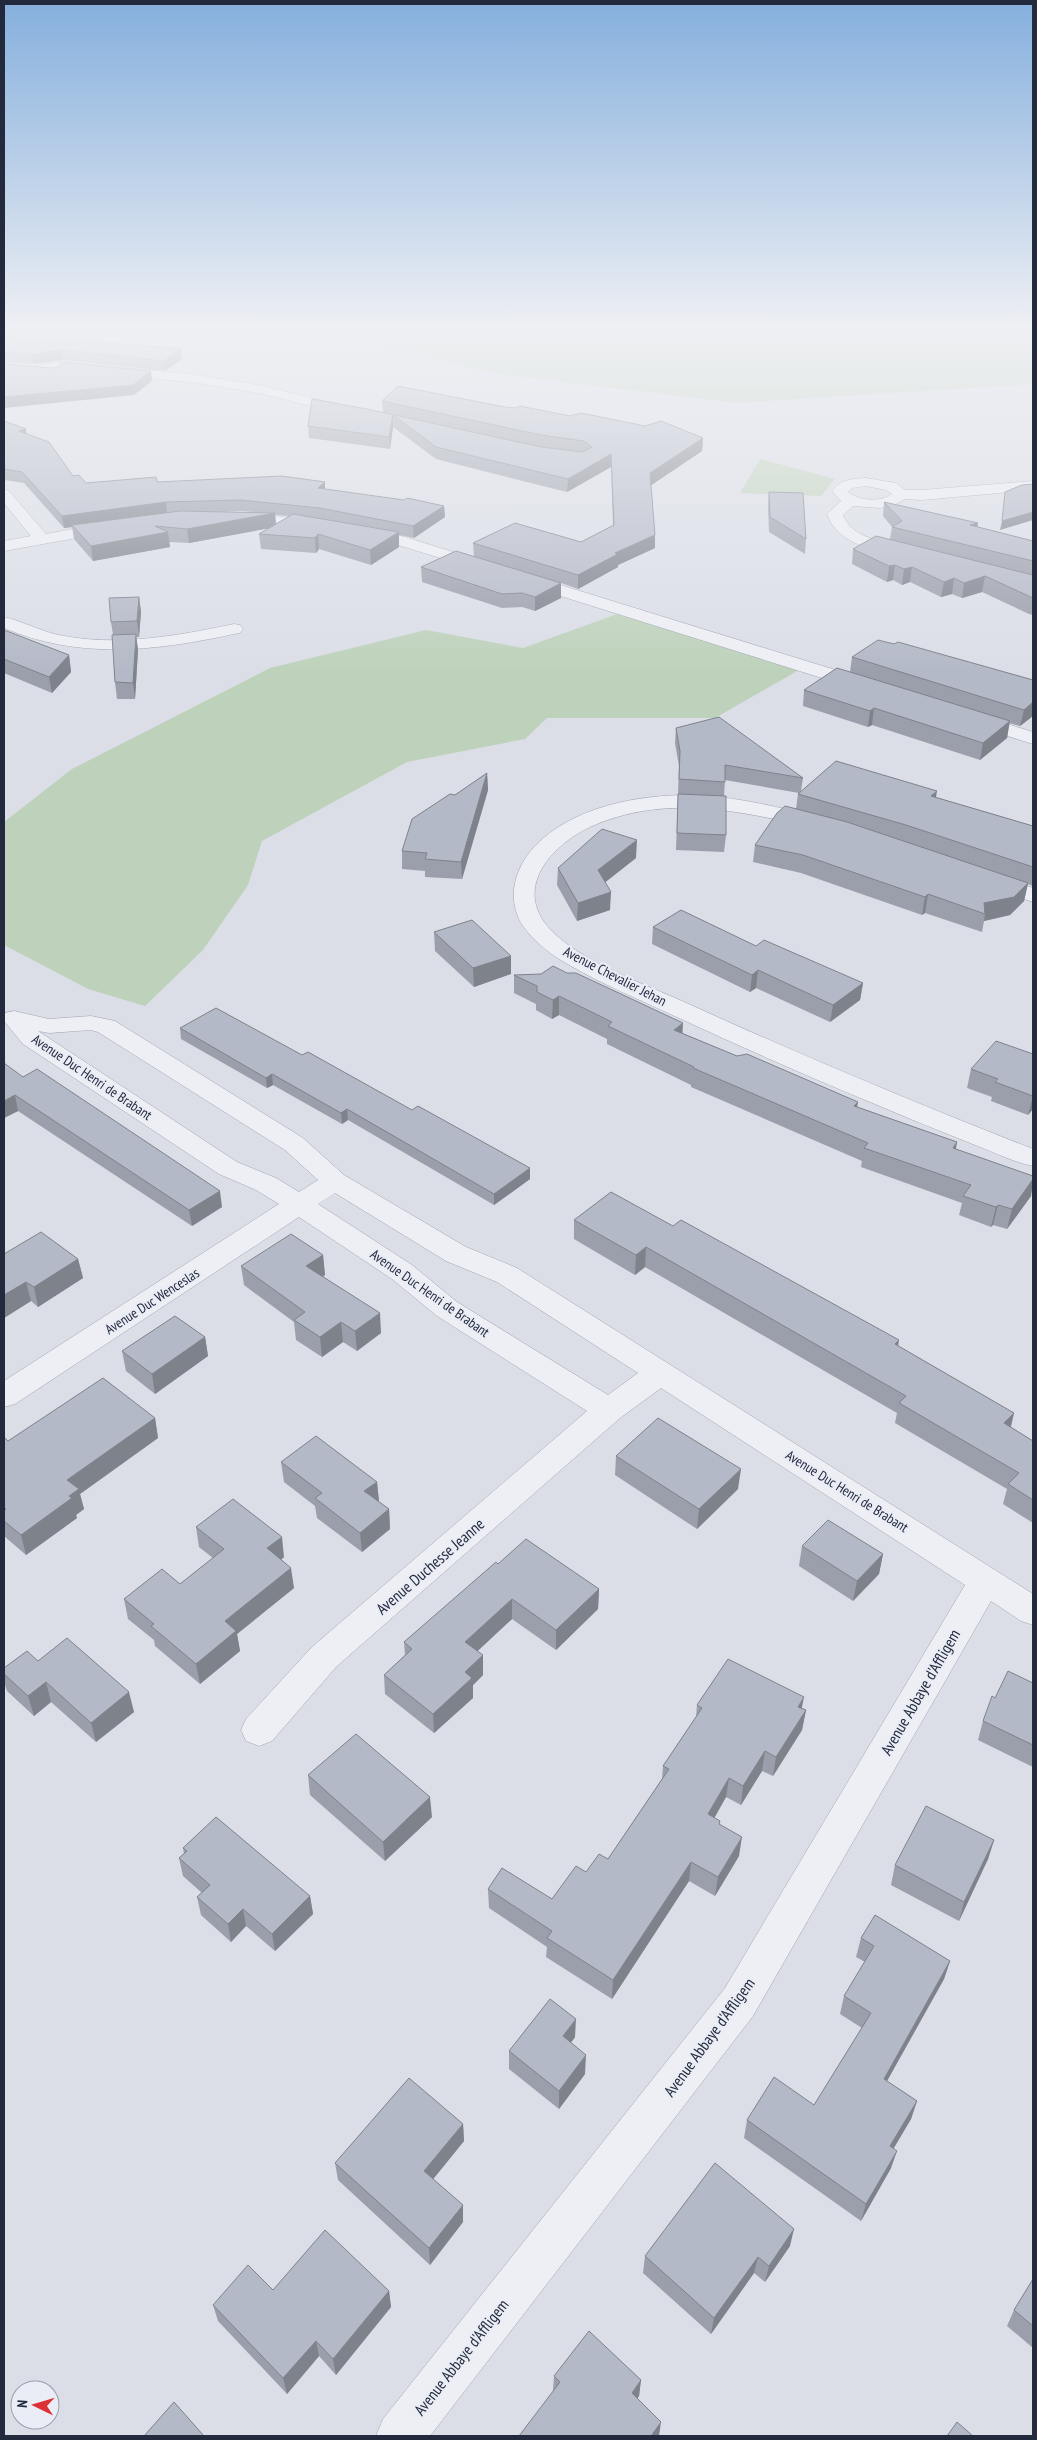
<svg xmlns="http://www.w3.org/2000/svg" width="1037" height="2440" font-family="'PT Sans Narrow',sans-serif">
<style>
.green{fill:#bed2bb}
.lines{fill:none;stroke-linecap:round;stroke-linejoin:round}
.street-casing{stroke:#a0a4b1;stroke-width:1}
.street{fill:#eeeff5;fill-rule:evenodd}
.wall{fill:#9b9fab;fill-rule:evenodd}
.shaded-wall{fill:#7e828b}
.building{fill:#b4b9c7;stroke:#7e828b}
.labels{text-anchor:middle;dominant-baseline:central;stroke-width:4.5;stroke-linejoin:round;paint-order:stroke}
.street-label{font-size:14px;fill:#232a3e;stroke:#eaedf5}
.near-street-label{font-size:16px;fill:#232a3e;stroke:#eaedf5}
</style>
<rect width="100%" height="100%" fill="#dbdee7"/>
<g class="green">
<polygon points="291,332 1033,332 1033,384 736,403 498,374 387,347"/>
<polygon points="760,459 835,479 821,496 740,493"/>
<polygon points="620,613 799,670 715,718 547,718 525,739 407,762 262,841 248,885 203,950 145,1006 88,989 4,945 4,822 72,769 270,668 426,630 523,648"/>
</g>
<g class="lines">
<g class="street-casing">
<g id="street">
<polygon points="63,362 190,374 259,385 352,408 354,411 347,415 259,393 190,382 63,370 36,374 29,370 36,366"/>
<path d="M866,478L896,483L905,490H922L1033,481V490L922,500L905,499L894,505L880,508L853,506L843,515C852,539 885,542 907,548L909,551L907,554L901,556C873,549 838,545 827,514L841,501L832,491C841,479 852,479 866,478ZM866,486L886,490L892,494C879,503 860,501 848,492L852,488Z"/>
<polygon points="4,489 9,491 46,534 110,522 118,527 110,532 4,551 4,541 31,536 4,503"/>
<polygon points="238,513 320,520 328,525 320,530 232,521 230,518 232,515"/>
<polygon points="362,527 405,537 488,563 490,566 488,569 482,571 395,544 356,535 354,532"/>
<polygon points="525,574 871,681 873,685 871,689 857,689 519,583 517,579 519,575"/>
<path d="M4,617C23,621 39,631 59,635C116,647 177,636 234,624L240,625L243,629L240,633L234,634C156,651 79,660 4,628Z"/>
<polygon points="972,713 1033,732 1033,744 965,723 963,719 965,715"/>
<path d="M698,795C740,798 780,807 820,818L823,822L820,826L813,828C738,810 663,794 590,827C556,843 516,882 544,922C570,958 642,983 682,1001C798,1054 915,1103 1033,1149V1166C1013,1162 994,1152 975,1145C940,1131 905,1117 870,1102C802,1074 735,1044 668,1013C636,998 602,984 571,966C553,956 535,943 523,926C506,900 514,868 535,846C575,805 642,794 698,795Z"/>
<polygon points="990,873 1033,888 1033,902 982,885 979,880 982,875"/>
<path d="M14,1011L49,1019L91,1016L115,1021L303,1138L344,1175L466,1247L517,1268L1033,1594V1625L1021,1621L991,1601L753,2016L430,2436H376L383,2419L725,1988L965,1585L661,1388L620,1418L336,1667L272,1741L259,1746L246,1741L241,1730L246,1719L312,1647L587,1411L437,1316L392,1279L299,1217L15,1404L4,1407V1381L279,1204L256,1190L219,1174L23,1044L4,1021L5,1013ZM91,1030L98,1032L285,1150L318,1180L299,1192L276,1178L237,1162L38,1031L49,1033ZM335,1193L446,1261L497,1282L638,1373L608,1395L457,1302L412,1265L318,1204Z"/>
</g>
</g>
<use href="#street" class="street"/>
</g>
<g class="wall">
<polygon points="4,337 60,342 181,349 182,359 165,371 63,360 34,364 4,362"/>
<polygon points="382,401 505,407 570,416 703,438 702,451 651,485 655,535 655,548 618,565 618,567 578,589 561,583 561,598 535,611 522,607 502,608 422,582 421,567 474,556 473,543 581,542 613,525 611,467 567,492 436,459 393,427 390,449 309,438 308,426 383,412"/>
<path d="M4,421L26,429V434L73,476L86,483L325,482V489L444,506L445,517L414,538L399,535V547L371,565L319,549L316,553L261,549L259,534L269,528L189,543L169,542L170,547L93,561L74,539L72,527L64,528L24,483L4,480ZM241,511L253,512H217ZM275,515L290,516L276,524Z"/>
<polygon points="769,492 806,539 805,554 769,532 768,507"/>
<polygon points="884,502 978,527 1033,541 1033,615 1029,614 982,592 962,598 952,594 941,597 910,582 902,585 893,580 887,582 852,564 853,549 890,539 892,527 883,516"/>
<polygon points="139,597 141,612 139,637 136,637 138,650 135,699 117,699 115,682 113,635 111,622"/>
<polygon points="4,630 69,655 71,672 52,693 4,673"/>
<polygon points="894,644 1033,680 1033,716 1020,726 1009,723 1007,738 980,760 872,725 868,727 803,706 804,690 850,672 852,657"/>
<polygon points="676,728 803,778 801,791 935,797 1033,826 1033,886 1028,884 1024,901 1010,915 984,921 982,932 925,913 922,915 801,873 753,862 755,845 796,809 798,794 799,793 725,780 724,796 726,835 724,852 676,850 678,794 683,795 678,794 679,766 675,743"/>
<polygon points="487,773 488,790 462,879 425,877 425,871 402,869 402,851 455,795"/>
<polygon points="636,858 605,882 610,910 577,921 557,885 558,868"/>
<polygon points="653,927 756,946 863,983 860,1000 830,1022 756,988 750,992 652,944"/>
<polygon points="434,932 511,956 511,974 474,987 435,951"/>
<polygon points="514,975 682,1033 858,1107 957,1142 956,1149 1031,1196 1007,1229 993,1225 991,1227 959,1215 962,1203 861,1167 862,1161 691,1087 691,1085 607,1044 607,1039 559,1015 552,1019 536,1010 536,1004 514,993"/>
<polygon points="180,1028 530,1179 494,1205 348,1120 342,1124 273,1085 267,1088 181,1039"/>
<polygon points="1033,1054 1033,1109 1028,1115 991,1101 992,1097 967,1088 971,1069"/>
<polygon points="23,1077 222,1207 192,1226 18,1111 4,1118"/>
<polygon points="574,1220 673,1226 898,1346 1014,1413 1011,1427 1033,1441 1033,1523 1003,1504 1007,1489 895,1423 897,1413 645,1267 635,1275 574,1239"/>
<polygon points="4,1254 78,1259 83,1278 38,1307 31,1301 4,1318"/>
<polygon points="323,1255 325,1275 323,1276 381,1333 357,1351 343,1342 322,1357 296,1340 294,1322 244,1285 241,1266"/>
<polygon points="205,1337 208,1356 155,1394 126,1371 122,1351"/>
<polygon points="155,1418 158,1438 80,1494 84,1509 76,1515 77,1518 26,1555 4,1536 4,1439 8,1441"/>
<polygon points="616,1456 738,1489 697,1529 615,1475"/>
<polygon points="281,1462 377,1482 379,1502 389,1509 390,1529 362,1552 317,1518 315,1506 284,1482"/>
<polygon points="196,1527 284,1557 281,1560 294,1588 237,1634 240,1651 200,1684 155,1646 154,1640 128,1619 124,1599 180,1584 213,1558 199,1547"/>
<polygon points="802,1546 883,1554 879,1574 853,1601 799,1566"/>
<polygon points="498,1564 599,1589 598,1609 556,1650 512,1619 477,1651 483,1675 473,1685 473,1698 434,1733 385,1694 384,1675 405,1655 404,1642"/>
<polygon points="38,1661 134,1712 96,1742 51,1702 34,1716 7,1691 4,1682 4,1668"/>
<polygon points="1033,1683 1033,1767 978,1740 983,1721 995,1698"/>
<polygon points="697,1705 802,1708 806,1710 802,1730 773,1776 762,1771 741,1805 726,1797 714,1818 720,1825 739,1856 715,1896 689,1881 612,1999 546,1957 547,1947 489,1908 488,1889 552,1899 586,1872 608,1859 662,1779 663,1766 696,1717"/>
<polygon points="308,1775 432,1817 385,1861 310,1795"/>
<polygon points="994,1840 988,1859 959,1921 891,1885 895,1865"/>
<polygon points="183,1848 310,1896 313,1914 275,1951 246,1926 231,1942 201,1915 197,1897 202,1893 183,1876 179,1858 184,1854"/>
<polygon points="861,1938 950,1961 944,1979 887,2081 917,2101 911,2119 893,2149 891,2168 861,2221 744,2138 747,2120 814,2105 862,2028 840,2014 844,1996 865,1962 856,1957"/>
<polygon points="575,2037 571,2043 585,2074 559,2109 509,2069 509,2051"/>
<polygon points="463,2124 464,2141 433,2179 463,2222 430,2265 338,2180 335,2163"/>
<polygon points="790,2246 765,2282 754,2273 711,2334 643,2273 645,2256"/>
<polygon points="1033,2279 1033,2348 1007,2326 1014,2310"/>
<polygon points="389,2291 391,2307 336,2375 319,2356 287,2394 218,2321 213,2305"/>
<polygon points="554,2376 641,2380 639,2396 637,2398 553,2391"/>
</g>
<g class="shaded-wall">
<polygon points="181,349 182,359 165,371 164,361"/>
<polygon points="62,350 63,360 34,364 32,354"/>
<polygon points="151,371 152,381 134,395 4,408 4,397"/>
<polygon points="393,415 393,427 390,449 389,437"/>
<polygon points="26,429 27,440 19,431"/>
<polygon points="703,438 702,451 650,486 650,473"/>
<polygon points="611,454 611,467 567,492 568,479"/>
<polygon points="325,482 325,494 318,488"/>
<polygon points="166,502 167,513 72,525 72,527 64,528 62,516"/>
<polygon points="444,506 445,517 414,538 413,526"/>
<polygon points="1033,512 1033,520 1000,530 1002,521"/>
<polygon points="275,513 276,527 189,543 187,529"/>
<polygon points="978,523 976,538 970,525"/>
<polygon points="168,532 170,547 93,561 91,546"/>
<polygon points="399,532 399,547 371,565 370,550"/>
<polygon points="318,534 319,549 316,553 315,538"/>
<polygon points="655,535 655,548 618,565 618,567 578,589 578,575 615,553"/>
<polygon points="895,565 893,580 887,582 889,566"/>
<polygon points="912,567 910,582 902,585 904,569"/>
<polygon points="985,576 982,592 962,598 964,583"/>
<polygon points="954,578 952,594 941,597 944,582"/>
<polygon points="561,583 561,598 535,611 535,597"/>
<polygon points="139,597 141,612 139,637 137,621"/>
<polygon points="136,634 138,650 135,699 133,683"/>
<polygon points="69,655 71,672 52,693 49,677"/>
<polygon points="1033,702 1033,716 1020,726 1024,710"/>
<polygon points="874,708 872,725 868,727 870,711"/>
<polygon points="1010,721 1007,738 980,760 983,743"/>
<polygon points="487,773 488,790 462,879 461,862"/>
<polygon points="937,791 934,808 931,796"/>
<polygon points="637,840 636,858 598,888 598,870"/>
<polygon points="1028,883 1024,901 1010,915 984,921 985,914 984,903"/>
<polygon points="611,892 610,910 577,921 578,903"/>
<polygon points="928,894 925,913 922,915 925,897"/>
<polygon points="511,956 511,974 474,987 473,968"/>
<polygon points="758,970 756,988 750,992 752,975"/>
<polygon points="863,983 860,1000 830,1022 833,1005"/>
<polygon points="559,996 559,1015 552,1019 553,1000"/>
<polygon points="683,1023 682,1042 674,1030"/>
<polygon points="272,1074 273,1085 267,1088 266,1078"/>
<polygon points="15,1095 18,1111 4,1118 4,1101"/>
<polygon points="1033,1095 1033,1109 1028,1115 1033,1096"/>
<polygon points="858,1102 855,1121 854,1106"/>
<polygon points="347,1109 348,1120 342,1124 341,1113"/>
<polygon points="957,1142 953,1161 953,1148"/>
<polygon points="530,1168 530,1179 494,1205 494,1194"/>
<polygon points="1033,1179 1033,1184 1031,1196 1007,1229 1012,1209"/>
<polygon points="220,1191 222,1207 192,1226 189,1210"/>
<polygon points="998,1205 993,1225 991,1227 996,1207"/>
<polygon points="646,1247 645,1267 635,1275 636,1255"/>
<polygon points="323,1255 325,1275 308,1286 306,1266"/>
<polygon points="78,1259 83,1278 38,1307 34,1287"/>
<polygon points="26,1282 31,1301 4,1318 4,1295"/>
<polygon points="380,1313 381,1333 357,1351 355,1331"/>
<polygon points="341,1322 343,1342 322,1357 320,1337"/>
<polygon points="205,1337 208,1356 155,1394 152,1374"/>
<polygon points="899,1340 896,1360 895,1344"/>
<polygon points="1014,1413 1009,1433 1004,1423"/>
<polygon points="155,1418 158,1438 80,1494 84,1509 76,1515 77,1518 26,1555 21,1535 67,1480"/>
<polygon points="741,1469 738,1489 697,1529 699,1509"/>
<polygon points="377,1482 379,1502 364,1491"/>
<polygon points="389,1509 390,1529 362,1552 360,1533"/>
<polygon points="282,1537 284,1557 270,1568 267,1548"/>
<polygon points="883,1554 879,1574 853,1601 857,1581"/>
<polygon points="291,1568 294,1588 237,1634 240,1651 200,1684 196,1664 225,1621"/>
<polygon points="599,1589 598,1609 556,1650 556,1630"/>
<polygon points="512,1599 512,1619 466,1662 465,1642"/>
<polygon points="483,1655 483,1675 473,1685 473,1698 434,1733 433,1714 465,1672"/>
<polygon points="46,1682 51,1702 34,1716 28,1696"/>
<polygon points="129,1692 134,1712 96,1742 91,1723"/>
<polygon points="804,1697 800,1717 798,1707"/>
<polygon points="806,1710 802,1730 773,1776 776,1757"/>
<polygon points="765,1751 762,1771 741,1805 743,1786"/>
<polygon points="729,1778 726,1797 706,1833 708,1814"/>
<polygon points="430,1797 432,1817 385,1861 383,1842"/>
<polygon points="742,1837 739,1856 715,1896 718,1877"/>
<polygon points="994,1840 988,1859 959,1921 964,1902"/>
<polygon points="691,1862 689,1881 612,1999 613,1980"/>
<polygon points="310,1896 313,1914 275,1951 272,1934"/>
<polygon points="243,1909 246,1926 231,1942 228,1924"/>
<polygon points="950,1961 944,1979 878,2097 884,2079"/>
<polygon points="576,2019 575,2037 562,2054 563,2036"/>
<polygon points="586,2055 585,2074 559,2109 559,2091"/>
<polygon points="917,2101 911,2119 885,2163 890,2146"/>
<polygon points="463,2124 464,2141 426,2188 424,2171"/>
<polygon points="897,2151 891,2168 861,2221 866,2204"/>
<polygon points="463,2205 463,2222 430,2265 429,2248"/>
<polygon points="794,2229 790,2246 765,2282 769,2266"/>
<polygon points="758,2257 754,2273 711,2334 714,2318"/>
<polygon points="389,2291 391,2307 336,2375 333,2359"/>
<polygon points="316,2341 319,2356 287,2394 283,2378"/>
<polygon points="641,2380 639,2396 630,2408 632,2393"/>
<polygon points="661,2422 659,2436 651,2436"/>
</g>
<g class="building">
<polygon points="4,337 60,342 65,339 181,349 164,361 62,350 32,354 4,352"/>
<polygon points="61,362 151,371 133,385 4,397 4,364 53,368 60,366"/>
<polygon points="398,386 505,407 516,408 520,406 570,416 581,413 645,426 661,421 703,438 650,473 655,535 615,553 618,554 578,575 473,543 515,523 581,542 614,525 611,454 568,479 436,447 393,415 389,437 308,426 312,399 367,409 541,447 583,452 592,447 584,441 541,435 382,401"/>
<polygon points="4,421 26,429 19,431 49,442 73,476 79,475 86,483 156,477 157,482 282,476 325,482 318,488 404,500 407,498 444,506 413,526 320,508 240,500 166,502 62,516 22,472 4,469"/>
<polygon points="1033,484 1033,512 1002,521 1005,492 1022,485"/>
<polygon points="769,492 803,493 806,539 770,517"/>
<polygon points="884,502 978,523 970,525 1033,541 1033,561 892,527 902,521"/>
<polygon points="180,511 275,513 187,529 155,526 168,532 91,546 72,525"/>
<polygon points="293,514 399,532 370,550 318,534 315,538 259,534"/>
<polygon points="876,536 1033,575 1033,598 985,576 964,583 954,578 944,582 912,567 904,569 895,565 889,566 853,549"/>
<polygon points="456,551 561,583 535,597 522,593 502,594 421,567"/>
<polygon points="139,597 137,621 111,622 109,598"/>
<polygon points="4,630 69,655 49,677 4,659"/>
<polygon points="136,634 133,683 115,682 112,635"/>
<polygon points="878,640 894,644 898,642 1033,680 1033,702 1024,710 852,657"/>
<polygon points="837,668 1010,721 983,743 874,708 870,711 804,690"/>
<polygon points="719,717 803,778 725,765 725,782 679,779 680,751 676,728"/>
<polygon points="836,761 937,791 931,796 1033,826 1033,867 906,825 798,794"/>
<polygon points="487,773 461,862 425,859 427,853 402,851 412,819 450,794 455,795"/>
<polygon points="678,794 726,796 726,835 677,833"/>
<polygon points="785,806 847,822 1028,883 1014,897 984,903 985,914 928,894 925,897 803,855 755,845 777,813"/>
<polygon points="602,829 637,840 598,870 611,892 578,903 558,868"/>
<polygon points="681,910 756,946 764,940 863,983 833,1005 758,970 752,975 653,927"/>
<polygon points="472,920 511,956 473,968 434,932"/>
<polygon points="553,966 567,973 576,973 683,1023 674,1030 737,1056 747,1054 858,1102 854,1106 957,1142 953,1148 1033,1176 1033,1179 1012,1209 998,1205 996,1207 963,1196 971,1185 864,1148 868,1143 693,1068 694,1067 608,1026 612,1022 559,996 553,1000 537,992 537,986 514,975 541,974"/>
<polygon points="216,1008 302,1055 308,1052 412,1110 418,1106 530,1168 494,1194 347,1109 341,1113 272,1074 266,1078 180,1028"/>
<polygon points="996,1041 1033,1054 1033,1096 995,1082 998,1079 971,1069"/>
<polygon points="4,1063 23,1077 37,1069 220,1191 189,1210 15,1095 4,1101"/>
<polygon points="611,1192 673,1226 681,1220 899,1340 895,1344 1014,1413 1004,1423 1033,1441 1033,1500 1008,1484 1019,1473 899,1403 906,1396 646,1247 636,1255 574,1220"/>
<polygon points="41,1232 78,1259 34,1287 26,1282 4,1295 4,1254"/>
<polygon points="291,1234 323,1255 306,1266 380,1313 355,1331 341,1322 320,1337 294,1320 305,1312 241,1266"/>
<polygon points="175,1316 205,1337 152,1374 122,1351"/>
<polygon points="103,1378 155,1418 67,1480 79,1489 69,1496 72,1498 21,1535 4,1521 4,1510 6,1509 4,1508 4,1439 5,1438 8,1441"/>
<polygon points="658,1418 741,1469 699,1509 616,1456"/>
<polygon points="316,1436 377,1482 364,1491 389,1509 360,1533 315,1498 322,1493 281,1462"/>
<polygon points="233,1499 282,1537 267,1548 291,1568 225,1621 236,1631 196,1664 151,1626 154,1624 124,1599 162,1569 180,1584 224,1549 196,1527"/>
<polygon points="828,1520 883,1554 857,1581 802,1546"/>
<polygon points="526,1539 599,1589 556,1630 512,1599 465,1642 483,1655 465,1672 472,1678 433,1714 384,1675 412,1649 404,1642 496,1562 498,1564"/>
<polygon points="67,1638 129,1692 91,1723 46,1682 28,1696 4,1674 4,1668 27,1651 38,1661"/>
<polygon points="728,1659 804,1697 798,1707 806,1710 776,1757 765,1751 743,1786 729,1778 708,1814 720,1821 719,1824 742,1837 718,1877 691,1862 613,1980 547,1938 552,1931 488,1889 502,1868 552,1899 576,1866 586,1872 599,1854 608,1859 669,1769 663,1766 702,1708 697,1705"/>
<polygon points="1008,1671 1033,1683 1033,1745 983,1721 992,1696 995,1698"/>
<polygon points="356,1734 430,1797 383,1842 308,1775"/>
<polygon points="926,1806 994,1840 964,1902 895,1865"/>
<polygon points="216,1817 310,1896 272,1934 243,1909 228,1924 197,1897 210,1885 179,1858 187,1851 183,1848"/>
<polygon points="875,1915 950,1961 884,2079 917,2101 890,2146 897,2151 866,2204 747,2120 774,2077 814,2105 871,2013 844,1996 874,1946 861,1938"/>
<polygon points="550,1999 576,2019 563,2036 586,2055 559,2091 509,2051"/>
<polygon points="409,2078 463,2124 424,2171 463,2205 429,2248 335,2163"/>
<polygon points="715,2163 794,2229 769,2266 758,2257 714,2318 645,2256"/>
<polygon points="325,2230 389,2291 333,2359 316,2341 283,2378 213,2305 248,2265 273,2290"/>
<polygon points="1033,2279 1033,2326 1014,2310"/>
<polygon points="589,2331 641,2380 632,2393 661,2422 651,2436 519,2436 560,2382 554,2376"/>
<polygon points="174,2402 204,2436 144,2436"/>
<polygon points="957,2422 973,2436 947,2436"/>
</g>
<linearGradient id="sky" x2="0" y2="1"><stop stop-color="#85afdd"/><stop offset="0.49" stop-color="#eff0f4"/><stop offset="1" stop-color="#eff0f4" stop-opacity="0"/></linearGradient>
<rect width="1037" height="673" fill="url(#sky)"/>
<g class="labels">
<g class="street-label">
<text transform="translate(615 976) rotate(27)">Avenue Chevalier Jehan</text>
<text transform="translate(92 1077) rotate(34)">Avenue Duc Henri de Brabant</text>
<text transform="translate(430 1293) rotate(35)">Avenue Duc Henri de Brabant</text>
<text transform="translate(152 1301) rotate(-33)">Avenue Duc Wenceslas</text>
<text transform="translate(847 1491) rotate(32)">Avenue Duc Henri de Brabant</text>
</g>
<g class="near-street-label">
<text transform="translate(430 1566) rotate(-41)">Avenue Duchesse Jeanne</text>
<text transform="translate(920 1692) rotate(-60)">Avenue Abbaye d'Affligem</text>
<text transform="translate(709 2037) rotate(-54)">Avenue Abbaye d'Affligem</text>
<text transform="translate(461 2357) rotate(-52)">Avenue Abbaye d'Affligem</text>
</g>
</g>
<rect width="1037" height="2440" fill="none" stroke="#232a3e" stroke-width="10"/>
<g transform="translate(35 2405) rotate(275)"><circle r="24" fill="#eaedf5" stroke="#9a9fac"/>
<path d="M0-4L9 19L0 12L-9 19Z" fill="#dc3037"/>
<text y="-8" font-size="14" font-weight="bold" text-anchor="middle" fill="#232a3e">N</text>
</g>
</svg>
